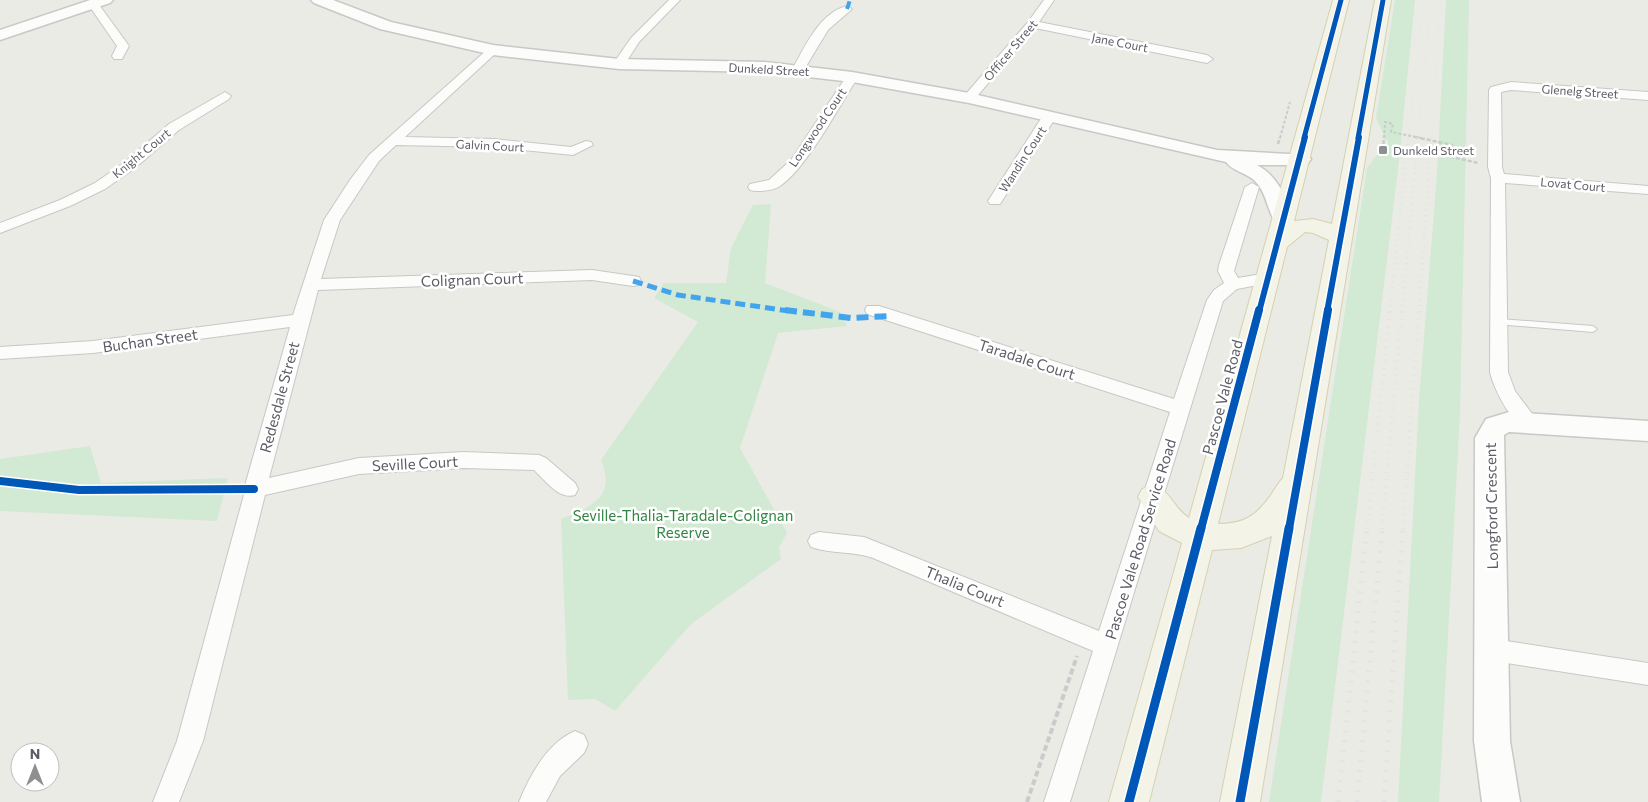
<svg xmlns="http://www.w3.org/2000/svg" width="1648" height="802" font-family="Commissioner,sans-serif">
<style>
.green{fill:#d2e9d3}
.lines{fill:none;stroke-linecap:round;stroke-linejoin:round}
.lane-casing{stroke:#c7c7c7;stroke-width:2}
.street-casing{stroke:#c7c7c7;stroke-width:2}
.secondary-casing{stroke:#c7c8c7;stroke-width:3}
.primary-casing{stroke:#d4d1b2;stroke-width:2}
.path-far2{stroke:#c8cccb;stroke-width:2;stroke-dasharray:3 2;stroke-linecap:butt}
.path-far1{stroke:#c8cccb;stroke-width:2.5;stroke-dasharray:4 2;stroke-linecap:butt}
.path{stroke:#c8cccb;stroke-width:4;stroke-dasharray:6 3;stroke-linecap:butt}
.lane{fill:#fcfcfb;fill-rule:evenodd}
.street{fill:#fcfcfb;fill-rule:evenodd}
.secondary{fill:#fcfcfb;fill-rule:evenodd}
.primary{fill:#f3f3e7;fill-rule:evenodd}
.rail-far3{stroke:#e3e3e2;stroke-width:2.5;stroke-dasharray:0.5 4;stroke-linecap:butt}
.rail-far2{stroke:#e3e3e2;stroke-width:3;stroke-dasharray:1 5;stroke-linecap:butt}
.rail-far1{stroke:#e3e3e2;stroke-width:4;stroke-dasharray:1 6;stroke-linecap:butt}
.rail{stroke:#e3e3e2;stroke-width:5;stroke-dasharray:2 8;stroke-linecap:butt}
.quiet-far2{stroke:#40a5ee;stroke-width:4;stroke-dasharray:8 4;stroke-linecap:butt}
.quiet-far1{stroke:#40a5ee;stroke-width:5;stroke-dasharray:10 5;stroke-linecap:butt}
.quiet{stroke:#40a5ee;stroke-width:6;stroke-dasharray:12 6;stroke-linecap:butt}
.cycleway-far3-casing{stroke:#fff;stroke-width:7}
.cycleway-far2-casing{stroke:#fff;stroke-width:9}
.cycleway-far1-casing{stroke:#fff;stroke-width:11}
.cycleway-casing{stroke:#fff;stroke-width:12}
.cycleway-far3{stroke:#0057b8;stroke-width:5}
.cycleway-far2{stroke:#0057b8;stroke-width:6}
.cycleway-far1{stroke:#0057b8;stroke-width:8}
.cycleway{stroke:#0057b8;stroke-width:9}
.poi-dot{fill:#8d8f91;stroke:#fff;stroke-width:2}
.labels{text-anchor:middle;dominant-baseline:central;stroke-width:5;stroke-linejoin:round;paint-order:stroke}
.far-street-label{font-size:12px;fill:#5b5d64;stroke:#fff}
.far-poi-label{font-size:12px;fill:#5b5d64;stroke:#fff;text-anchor:start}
.street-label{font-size:15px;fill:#5b5d64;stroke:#fff}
.park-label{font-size:15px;fill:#318543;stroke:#fff}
</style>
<rect width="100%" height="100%" fill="#ebebe5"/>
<g class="green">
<polygon points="1395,0 1415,0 1399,161 1321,802 1269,802 1367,168 1381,150 1388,152 1388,140 1386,140 1376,118"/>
<polygon points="1446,0 1469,0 1460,414 1439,802 1398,802 1419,400 1437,174"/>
<path d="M771,204L765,283L840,312L847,326L778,333L740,448L787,533L779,547L781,559L691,624L615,711L595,699L568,700L561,519C590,508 617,497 601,460L698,322L654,298L664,283H726L731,248L753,205Z"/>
<polygon points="90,446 101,483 228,478 217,521 0,511 0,459"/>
</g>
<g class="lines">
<g class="lane-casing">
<polygon id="lane" points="1499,319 1593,326 1597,329 1593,332 1496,324 1495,322"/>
</g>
<g class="street-casing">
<g id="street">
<polygon points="669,0 680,0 639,42 623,67 615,67 613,64 631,38"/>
<polygon points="1044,0 1054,0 1039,22 1207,55 1213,59 1207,63 1035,28 973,101 965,101 963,98 965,95 1028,22"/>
<polygon points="93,1 97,2 129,46 122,59 114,59 112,56 117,46 88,4"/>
<path d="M847,6L852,9L828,30L802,73H794L792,70C804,48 820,12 847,6Z"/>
<path d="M493,46L499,50L497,52L405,137L494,139L571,147L586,141L591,142L593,145L573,155L494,147L396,145L379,161L340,220L321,279L592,270L633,276L639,277L641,281L639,285L633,286L592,280L318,290L269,478L359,458L463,452L539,455L546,458L575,483L578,489L575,495C559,500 546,481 534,470L463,468L359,474L265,495L203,741L179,802H153L177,741L245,491L244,489L290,327L93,353L0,359V347L93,341L293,315L324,220L350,180L369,155L489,48Z"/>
<path d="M852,73L858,77C840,105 806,169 780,186C773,191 757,192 750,190L748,187L750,184L769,180L791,160L848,74Z"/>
<path d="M1511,82L1648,92V100L1511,90L1501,92L1502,167L1504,174L1648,186V194L1505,183L1508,372L1515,391L1539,423L1536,428C1515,434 1494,390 1490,372L1491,178L1488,167L1489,90L1491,87Z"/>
<polygon points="225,92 231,96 229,99 179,130 135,168 105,189 70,206 0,233 0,223 60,200 95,183 125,162 169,124"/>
<polygon points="1049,113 1056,117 1002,201 1000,204 990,204 988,201 1044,114"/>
<path d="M1252,183L1259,187L1234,271L1238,278L1267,273L1273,274L1275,278L1273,282L1237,289L1223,301L1070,802H1044L1093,651L873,558C853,551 831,554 811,547L808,541L811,535L819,532L864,537L1099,631L1170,412L867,314L865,310L867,306H879L1174,399L1207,300L1214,290L1224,283L1218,271L1219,265L1245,187Z"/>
<polygon points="1493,639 1648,663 1648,685 1493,661 1485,658 1481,650 1485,642"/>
<path d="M575,731L584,735L588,744L584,753L560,776L546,802H519C530,775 547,743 575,731Z"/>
</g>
</g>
<g class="secondary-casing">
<g id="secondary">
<polygon points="90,0 113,0 110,3 0,40 0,30"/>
<path d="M311,0H333L391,22L493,45L619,59L765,62L852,72L969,93L1217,150L1308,155L1311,159L1308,163L1301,165H1257C1278,176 1286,198 1294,219L1290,223L1283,225L1276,223C1267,211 1267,193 1255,181C1247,173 1232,171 1226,162L969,103L852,82L765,72L619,69L493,55L380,29L314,3Z"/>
<polygon points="1509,412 1648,421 1648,441 1509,432 1504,435 1510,741 1520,802 1482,802 1474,741 1475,438 1486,419"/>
</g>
</g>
<g class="primary-casing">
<path id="primary" d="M1333,0H1349L1294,221L1313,219L1332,224L1375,0H1391L1260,802H1220L1272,536L1241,548L1212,550L1149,802H1109L1182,543L1159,531L1138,497L1142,489C1169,480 1169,505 1189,518ZM1305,232L1313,233L1329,240L1283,478C1278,483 1275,489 1271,495C1256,516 1244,524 1218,524L1287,247Z"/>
</g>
<g class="path-far2">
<polyline points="1280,138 1290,102"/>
<polyline points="1384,138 1385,122 1393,124 1391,132 1421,138"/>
</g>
<g class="path-far1">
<polyline points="1415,137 1452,145 1452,157 1478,163"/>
<polyline points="1278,144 1280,137"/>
<polyline points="1383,150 1384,137"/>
</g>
<polyline class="path" points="1027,802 1077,656"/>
<use href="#lane" class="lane"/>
<use href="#street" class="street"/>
<use href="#secondary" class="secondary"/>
<use href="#primary" class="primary"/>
<g class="rail-far3">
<polyline points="1408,138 1423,0"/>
<polyline points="1418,138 1431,0"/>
<polyline points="1431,138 1441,0"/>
</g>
<g class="rail-far2">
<polyline points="1390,312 1408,137"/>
<polyline points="1402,312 1418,137"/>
<polyline points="1419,312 1431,137"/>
</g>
<g class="rail-far1">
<polyline points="1367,529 1390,310"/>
<polyline points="1382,529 1402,310"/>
<polyline points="1403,529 1419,310"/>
</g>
<g class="rail">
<polyline points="1338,802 1367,528"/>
<polyline points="1357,802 1382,528"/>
<polyline points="1384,802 1403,528"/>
</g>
<polyline class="quiet-far2" points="847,9 850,0"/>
<polyline class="quiet-far1" points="633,281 678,295 796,312"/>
<polyline class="quiet" points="785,310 851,318 891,316"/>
<g class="cycleway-far3-casing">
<g id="cycleway-far3">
<polyline points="1304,138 1341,0"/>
<polyline points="1358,138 1383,0"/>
</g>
</g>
<g class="cycleway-far2-casing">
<g id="cycleway-far2">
<polyline points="1259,312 1305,137"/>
<polyline points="1327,312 1359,137"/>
</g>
</g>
<g class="cycleway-far1-casing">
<g id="cycleway-far1">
<polyline points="0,481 79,490 254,489"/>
<polyline points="1201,529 1259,310"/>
<polyline points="1289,529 1328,310"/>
</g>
</g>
<g class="cycleway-casing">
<g id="cycleway">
<polyline points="1129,802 1201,528"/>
<polyline points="1240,802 1289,528"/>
</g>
</g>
<use href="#cycleway-far3" class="cycleway-far3"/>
<use href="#cycleway-far2" class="cycleway-far2"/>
<use href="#cycleway-far1" class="cycleway-far1"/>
<use href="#cycleway" class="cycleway"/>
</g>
<rect class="poi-dot" x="1378" y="145" width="10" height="10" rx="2.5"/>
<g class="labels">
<g class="far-street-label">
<text transform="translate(1120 42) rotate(11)">Jane Court</text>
<text transform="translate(1010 50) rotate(-50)">Officer Street</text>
<text transform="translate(769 69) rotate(3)">Dunkeld Street</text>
<text transform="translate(1580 91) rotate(4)">Glenelg Street</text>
<text transform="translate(817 127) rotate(-56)">Longwood Court</text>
<text transform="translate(490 145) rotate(3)">Galvin Court</text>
<text transform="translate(141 153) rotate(-39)">Knight Court</text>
<text transform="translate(1022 159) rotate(-57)">Wandin Court</text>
<text transform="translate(1573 184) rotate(5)">Lovat Court</text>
</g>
<g class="far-poi-label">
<text x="1393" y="150">Dunkeld Street</text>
</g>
<g class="street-label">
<text transform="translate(472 279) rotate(-2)">Colignan Court</text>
<text transform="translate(150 340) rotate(-8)">Buchan Street</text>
<text transform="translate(1027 359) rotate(18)">Taradale Court</text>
<text transform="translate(279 397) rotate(-75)">Redesdale Street</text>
<text transform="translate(1222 397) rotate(-75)">Pascoe Vale Road</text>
<text transform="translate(415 463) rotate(-3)">Seville Court</text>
<text transform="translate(1491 506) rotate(-91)">Longford Crescent</text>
<text transform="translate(1140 539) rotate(-73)">Pascoe Vale Road Service Road</text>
<text transform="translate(965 586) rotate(22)">Thalia Court</text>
</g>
<g class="park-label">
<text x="683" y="515">Seville-Thalia-Taradale-Colignan<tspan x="683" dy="17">Reserve</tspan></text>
</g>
</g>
<g transform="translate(35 767)"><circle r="24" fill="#ffffff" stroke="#bdbec1"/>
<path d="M0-4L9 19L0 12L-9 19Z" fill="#8d8f91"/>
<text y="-8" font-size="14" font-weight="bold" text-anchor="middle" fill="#5b5d64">N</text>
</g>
</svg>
